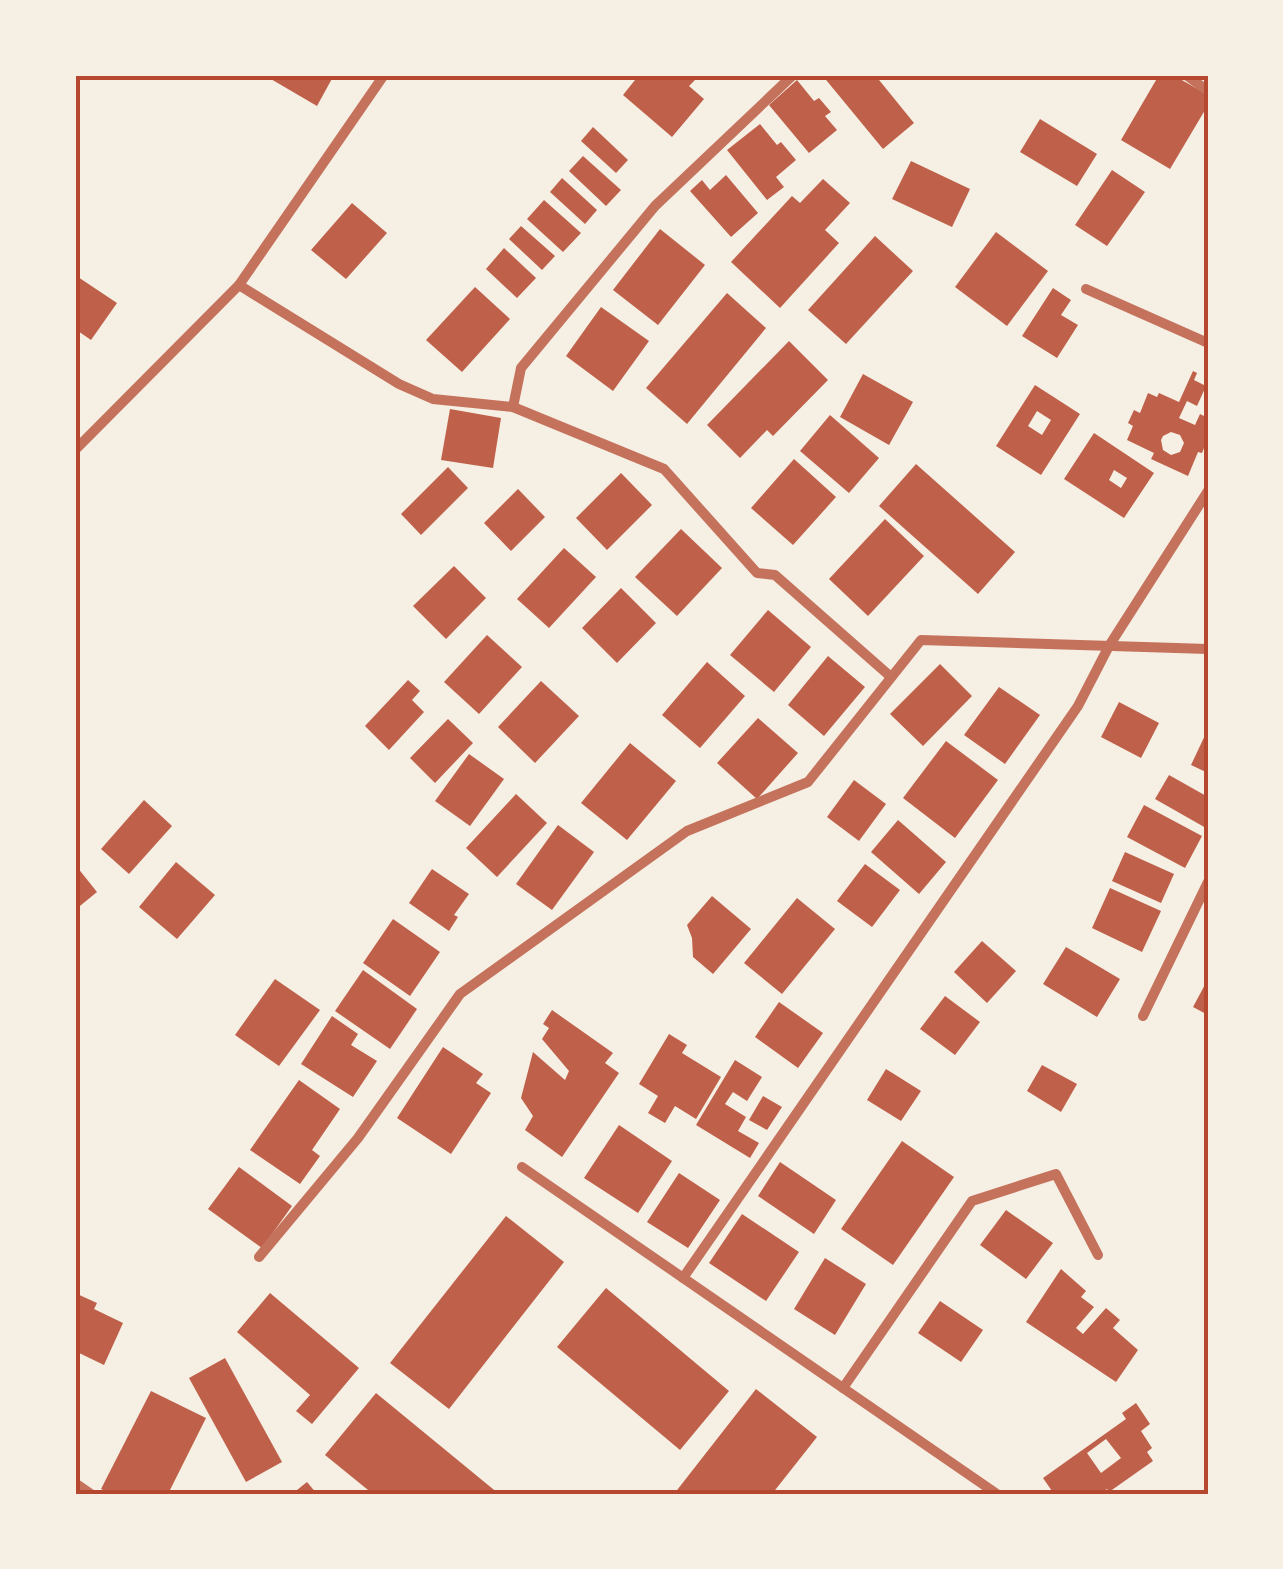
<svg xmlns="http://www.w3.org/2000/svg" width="1283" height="1569" font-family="Karla,sans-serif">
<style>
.building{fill:#bf614a;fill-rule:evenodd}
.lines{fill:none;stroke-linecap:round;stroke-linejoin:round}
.minor{stroke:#c5725c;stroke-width:10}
.neatline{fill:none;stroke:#b5482f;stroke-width:4}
</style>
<rect width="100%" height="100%" fill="#f6efe4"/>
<g class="building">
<polygon points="264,75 334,75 317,106"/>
<polygon points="639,75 690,75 695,80 689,86 704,99 672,137 623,95"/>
<polygon points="822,75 875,75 914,123 883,149"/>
<polygon points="1159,75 1173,75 1208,95 1208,105 1170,169 1121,140"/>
<polygon points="797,80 814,101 819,98 831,112 825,116 837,130 809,153 769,105"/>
<polygon points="1040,119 1097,154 1077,186 1020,152"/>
<polygon points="760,124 777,145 781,142 796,160 776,177 784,187 767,200 727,150"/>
<polygon points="593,127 628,160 616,173 581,141"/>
<polygon points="583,156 621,190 606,206 569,171"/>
<polygon points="911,161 970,189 952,227 892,199"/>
<polygon points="1112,170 1145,192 1107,246 1075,225"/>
<polygon points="726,175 758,213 731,237 690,191 702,180 710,190"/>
<polygon points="562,178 597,210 585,224 550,192"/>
<polygon points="823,179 850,203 825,230 839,243 780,308 731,262 792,196 800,203"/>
<polygon points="544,200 581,233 563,252 527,219"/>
<polygon points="352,203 387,233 346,279 311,250"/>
<polygon points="521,226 555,256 542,270 509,239"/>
<polygon points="660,229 705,265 658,325 613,290"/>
<polygon points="996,232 1048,271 1007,326 955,287"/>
<polygon points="875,236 913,271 846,344 808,310"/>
<polygon points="504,248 536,278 517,298 486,269"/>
<polygon points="75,275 117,303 91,340 75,329"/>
<polygon points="475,287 510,319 462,372 426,340"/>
<polygon points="1053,288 1071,300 1061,315 1078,325 1057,358 1022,336"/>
<polygon points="727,293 766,328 687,424 646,388"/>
<polygon points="601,307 649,341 613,391 566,356"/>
<polygon points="789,341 828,380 773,436 767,430 740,458 707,425"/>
<path d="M1193,371L1197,373L1194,380L1206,386L1197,406L1187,401L1179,418L1195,425L1200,414L1208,418V438L1202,453L1198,452L1188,476L1151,459L1154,453L1127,440L1133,426L1128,423L1134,410L1140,413L1148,393L1157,397L1159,393L1179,402ZM1171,432L1180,435L1184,443L1180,452L1171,455L1163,450L1161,440L1163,436Z"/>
<polygon points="863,374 913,402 889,445 840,417"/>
<path d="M1035,385L1080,414L1041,475L996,446ZM1037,411L1051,420L1042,435L1028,426Z"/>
<polygon points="450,409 501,418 493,468 441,460"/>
<polygon points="830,415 879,458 849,493 800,451"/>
<path d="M1094,433L1154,473L1124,518L1064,479ZM1114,470L1127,478L1121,488L1109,480Z"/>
<polygon points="794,459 836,497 793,545 751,508"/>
<polygon points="916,464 1015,552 978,594 879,506"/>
<polygon points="448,467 468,488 421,535 401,514"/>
<polygon points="621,473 652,505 607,550 576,518"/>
<polygon points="518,489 545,517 511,551 484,523"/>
<polygon points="885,519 924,556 868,616 829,579"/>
<polygon points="681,529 722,568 677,616 635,577"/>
<polygon points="564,548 596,577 549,628 517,599"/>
<polygon points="454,566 486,598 446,639 413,606"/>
<polygon points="621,588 656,623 617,663 582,628"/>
<polygon points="768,610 811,647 774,692 730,655"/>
<polygon points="487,635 522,667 479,714 444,682"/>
<polygon points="828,656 865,687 824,736 788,705"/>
<polygon points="707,662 745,696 700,748 662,715"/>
<polygon points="940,664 972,696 923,746 890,714"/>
<polygon points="408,680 420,691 412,700 424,712 389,750 365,726"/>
<polygon points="541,681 579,716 535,763 498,727"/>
<polygon points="999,687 1040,715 1005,764 964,735"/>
<polygon points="1119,702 1159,723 1141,758 1101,737"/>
<polygon points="758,718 798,753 757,799 717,763"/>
<polygon points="448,719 473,743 435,783 410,758"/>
<polygon points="1208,729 1208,773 1191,765"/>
<polygon points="946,741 998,780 955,838 903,798"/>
<polygon points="630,743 676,781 627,840 581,803"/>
<polygon points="469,754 504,779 470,826 435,801"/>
<polygon points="1169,775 1208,797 1208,825 1206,828 1155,799"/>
<polygon points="854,780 886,804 859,841 827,817"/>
<polygon points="516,794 547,823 497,877 466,848"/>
<polygon points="144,800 172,826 129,874 101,849"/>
<polygon points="1144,805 1202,836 1185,868 1127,837"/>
<polygon points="898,820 946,862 919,894 871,852"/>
<polygon points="558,825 594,852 552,910 516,884"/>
<polygon points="1125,852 1174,874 1161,903 1112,881"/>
<polygon points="176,862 215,895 177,939 139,907"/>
<polygon points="865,864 900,890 872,927 837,901"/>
<polygon points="77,867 97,892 75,910 75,868"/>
<polygon points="432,869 469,894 454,915 458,917 449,931 409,903"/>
<polygon points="1110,888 1161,911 1142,952 1092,928"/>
<polygon points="712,896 751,929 713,974 693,957 692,938 687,925"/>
<polygon points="797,898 835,929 782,994 744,963"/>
<polygon points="393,919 440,952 410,996 363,963"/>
<polygon points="982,941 1016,971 987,1003 954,972"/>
<polygon points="1066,947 1120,979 1097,1017 1043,984"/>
<polygon points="363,970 417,1009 390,1049 335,1011"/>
<polygon points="275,979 320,1010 279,1066 235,1035"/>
<polygon points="1208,979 1208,1015 1193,1007"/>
<polygon points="945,996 980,1022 955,1055 920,1029"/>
<polygon points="779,1002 823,1033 798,1068 755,1037"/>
<polygon points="552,1010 613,1053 605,1063 619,1073 562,1157 525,1130 533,1116 521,1098 533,1052 565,1080 569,1071 542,1039 549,1028 543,1024"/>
<polygon points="332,1016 358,1034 351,1045 377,1061 353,1097 301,1064"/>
<polygon points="669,1034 687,1045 682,1053 721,1077 696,1119 675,1106 665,1123 648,1113 658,1096 639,1084"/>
<polygon points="443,1047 483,1074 476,1083 491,1093 451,1154 397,1118"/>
<polygon points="735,1060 762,1077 747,1101 733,1092 725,1104 746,1117 738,1131 759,1143 750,1158 696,1125"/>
<polygon points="1042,1065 1077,1084 1061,1112 1027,1091"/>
<polygon points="886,1069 921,1091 901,1121 867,1100"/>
<polygon points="299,1080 340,1109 312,1150 320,1156 300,1184 250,1150"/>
<polygon points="763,1096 782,1107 767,1130 749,1120"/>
<polygon points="619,1125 672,1161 638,1213 584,1178"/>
<polygon points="902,1141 954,1177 893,1265 841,1229"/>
<polygon points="780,1162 836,1200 814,1234 758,1196"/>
<polygon points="239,1167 292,1206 262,1248 208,1209"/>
<polygon points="679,1173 720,1200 688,1248 647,1222"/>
<polygon points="1006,1210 1053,1243 1026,1279 980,1245"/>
<polygon points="742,1214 799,1252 766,1301 709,1263"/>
<polygon points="506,1216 564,1262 449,1409 390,1363"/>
<polygon points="825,1258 866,1284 835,1335 794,1309"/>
<polygon points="1061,1269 1086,1291 1081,1297 1094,1307 1076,1328 1083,1334 1106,1308 1120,1320 1113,1328 1138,1350 1116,1382 1026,1322"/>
<polygon points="606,1288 729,1391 680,1450 557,1347"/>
<polygon points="75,1293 97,1303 94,1309 123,1323 104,1365 75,1351"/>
<polygon points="270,1293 359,1368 312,1424 296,1411 310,1395 237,1332"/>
<polygon points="940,1301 983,1330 961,1362 918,1333"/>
<polygon points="225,1358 282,1462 246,1482 189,1378"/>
<polygon points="756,1389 817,1437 772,1494 674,1494"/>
<polygon points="151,1391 206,1418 168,1494 112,1494 101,1489"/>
<polygon points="376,1393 499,1494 373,1494 325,1455"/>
<path d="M1136,1403L1150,1424L1141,1431L1152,1448L1147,1452L1153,1461L1109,1492L1107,1489L1100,1494H1062L1059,1490L1054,1494L1043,1478L1126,1419L1122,1413ZM1106,1439L1121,1458L1101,1473L1087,1453Z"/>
<polygon points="307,1482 317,1494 292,1494"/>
</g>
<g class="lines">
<g class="minor">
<polyline points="384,75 239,285 399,384 433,399 513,407 664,469 757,573 775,575 891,677"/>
<polyline points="1186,75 1208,91"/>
<polyline points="1086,289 1208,343"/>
<polyline points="513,407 521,368 655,206 793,75"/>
<polyline points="75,450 239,285"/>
<polyline points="1143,1016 1208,882"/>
<polyline points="522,1167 997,1494"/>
<polyline points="259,1257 358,1138 460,994 687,831 808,782 921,640 1208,649"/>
<polyline points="683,1278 1078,706 1109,646 1208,491"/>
<polyline points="843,1388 972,1201 1056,1174 1098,1255"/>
<polyline points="75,1483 91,1494"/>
</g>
</g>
<rect width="1283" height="1569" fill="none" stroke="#f6efe4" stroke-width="155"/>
<rect x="78" y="78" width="1128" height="1414" class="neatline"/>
</svg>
